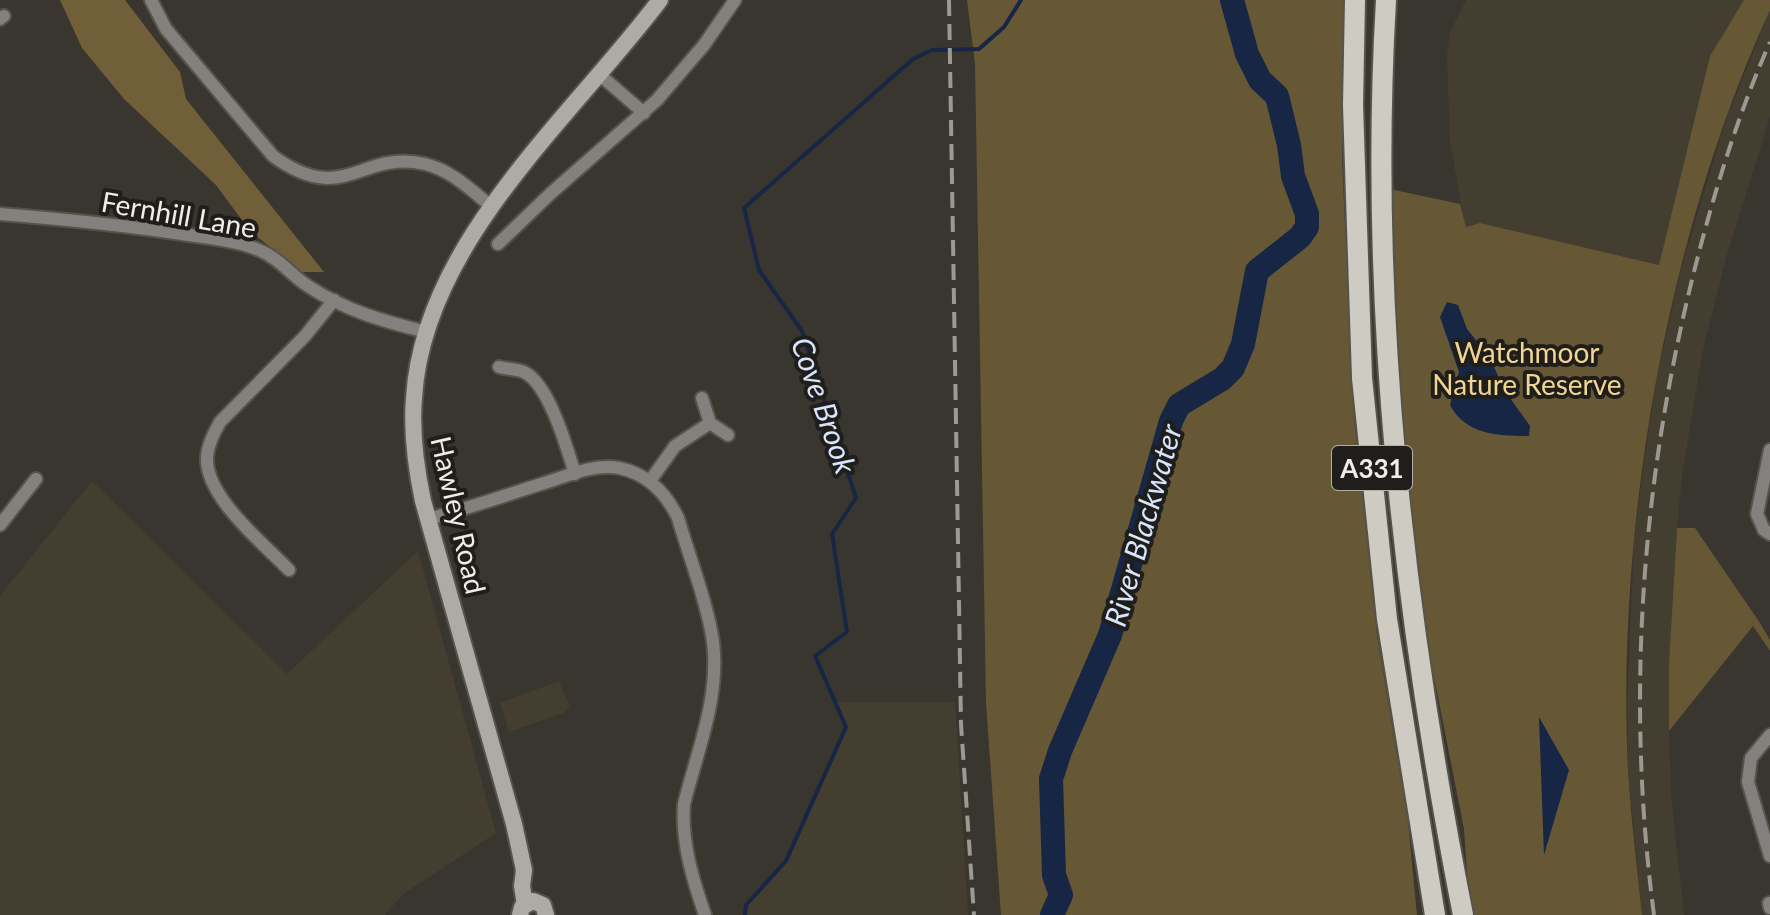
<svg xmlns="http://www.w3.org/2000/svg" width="1770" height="915" font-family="Lato,sans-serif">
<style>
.built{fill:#443e31}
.green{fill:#665735}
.forest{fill:#705f38}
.water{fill:#162644}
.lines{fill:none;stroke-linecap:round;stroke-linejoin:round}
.stream{stroke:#162644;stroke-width:4}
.river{stroke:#162644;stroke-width:24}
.minor-casing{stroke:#56534d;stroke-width:16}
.secondary-casing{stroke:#56534d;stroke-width:20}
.primary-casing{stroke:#56534d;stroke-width:24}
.minor{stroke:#83817d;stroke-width:12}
.secondary{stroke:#adaba5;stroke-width:16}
.primary{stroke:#cecbc3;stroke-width:20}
.rail{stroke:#9c9993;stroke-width:4;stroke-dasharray:16 8;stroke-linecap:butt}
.labels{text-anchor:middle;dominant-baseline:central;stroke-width:8;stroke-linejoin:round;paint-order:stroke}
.shield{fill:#1f1e1b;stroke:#b1b0ab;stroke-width:2}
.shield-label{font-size:26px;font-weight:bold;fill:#f0eee9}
.street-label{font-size:28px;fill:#f0eee9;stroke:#1f1e1b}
.park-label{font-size:28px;fill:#f2d593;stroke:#1f1e1b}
.water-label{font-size:30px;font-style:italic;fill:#d7e5fd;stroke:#1f1e1b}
</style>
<rect width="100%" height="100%" fill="#39362f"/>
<g class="built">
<polygon points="1466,0 1744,0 1710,56 1659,265 1480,223 1465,227 1450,141 1447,56 1450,32"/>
<polygon points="1770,10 1770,117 1726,258 1703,349 1682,476 1677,528 1669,663 1669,731 1671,796 1684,915 1642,915 1628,771 1627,703 1634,544 1643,469 1657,376 1681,270 1725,123"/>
<polygon points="92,481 287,674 418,551 496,833 403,894 385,915 0,915 0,596"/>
<polygon points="559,681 570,707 563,713 509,732 500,703"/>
<polygon points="835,702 955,702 968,915 745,915 746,905 786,861 845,727"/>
</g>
<g class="green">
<polygon points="967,0 1345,0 1342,160 1354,417 1377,635 1408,821 1417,915 1001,915 986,703 975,64"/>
<path d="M1744,0H1770V10C1667,233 1616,526 1628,771C1631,819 1637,867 1642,915H1473L1469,902L1464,829L1422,616L1398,412L1385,188L1460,204L1466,227L1480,223L1659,265L1710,56Z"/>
<polygon points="1677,528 1695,528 1758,620 1770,640 1770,651 1753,626 1669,731 1669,663"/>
</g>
<polygon class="forest" points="60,0 125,0 180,72 186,99 324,272 302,272 250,231 216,185 124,99 82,48"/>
<g class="water">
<path d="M1447,302L1458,305L1467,329L1489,356L1505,391L1530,426L1529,436C1498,436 1466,435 1450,405L1459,372L1440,317Z"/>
<polygon points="1539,717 1569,770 1544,855"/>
</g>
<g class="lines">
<polyline class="stream" points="745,915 746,905 786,861 846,727 815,656 847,632 832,534 856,498 802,331 759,270 744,208 913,59 932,50 979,49 1004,27 1021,0"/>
<polyline class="river" points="1052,915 1061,895 1054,875 1051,779 1060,751 1110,635 1171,421 1179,405 1222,379 1233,368 1243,344 1257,271 1300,237 1307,227 1307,214 1293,176 1289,145 1277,96 1260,80 1247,54 1232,0"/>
<g class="minor-casing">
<g id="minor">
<path d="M151,0L166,29L273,156C344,208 361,149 425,164C451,170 472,191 492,207"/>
<polyline points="0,19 4,16"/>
<polyline points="600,75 644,113"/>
<path d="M0,214C61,219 121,225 182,234C207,238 235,240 259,250C279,258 291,275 308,286C344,310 385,322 427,332"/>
<polyline points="498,244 550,194 657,100 704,45 735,0"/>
<path d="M499,367C507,369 517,369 524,372C549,384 567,448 575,474"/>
<polyline points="702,398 710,423 728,435"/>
<polyline points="1770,450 1757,514 1764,530 1770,534"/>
<polyline points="650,481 675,446 710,423"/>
<path d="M428,519C466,509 504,496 541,484C565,477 594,463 619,468C648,474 666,493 678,518C689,556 708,605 713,642C720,697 697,752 684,804C681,842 693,880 705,915"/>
<polyline points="0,525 36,479"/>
<path d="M289,570C263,543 205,497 207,457C208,444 214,433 220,422L305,336L334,300"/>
<polyline points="1770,735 1751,758 1748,782 1770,856"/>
<polyline points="1769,903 1770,908"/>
</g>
</g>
<g class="secondary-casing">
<g id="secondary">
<path d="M525,905L522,886L524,870L514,824L423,501C416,468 411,433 414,398C423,243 572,117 660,0"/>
<polyline points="520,915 522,907 533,901 543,905 546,915"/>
</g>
</g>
<g class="primary-casing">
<g id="primary">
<polyline points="1355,0 1353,105 1362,378 1387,619 1435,915"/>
<path d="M1386,0C1368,306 1404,615 1463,915"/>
</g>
</g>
<use href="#minor" class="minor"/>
<use href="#secondary" class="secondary"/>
<use href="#primary" class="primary"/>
<g class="rail">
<polyline points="949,0 961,724 974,915"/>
<path d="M1654,915C1625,696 1642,473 1697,260C1716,186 1739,112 1770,42"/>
</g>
</g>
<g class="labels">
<rect class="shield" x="1332" y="446" width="80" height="44" rx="6"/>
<g class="shield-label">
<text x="1372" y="468">A331</text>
</g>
<g class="street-label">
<text transform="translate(179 214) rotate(10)">Fernhill Lane</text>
<text transform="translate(459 515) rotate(77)">Hawley Road</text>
</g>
<g class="park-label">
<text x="1527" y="352">Watchmoor<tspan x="1527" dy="32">Nature Reserve</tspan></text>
</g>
<g class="water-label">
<text transform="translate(825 405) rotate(71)">Cove Brook</text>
<text transform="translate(1142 525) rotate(-74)">River Blackwater</text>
</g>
</g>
</svg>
